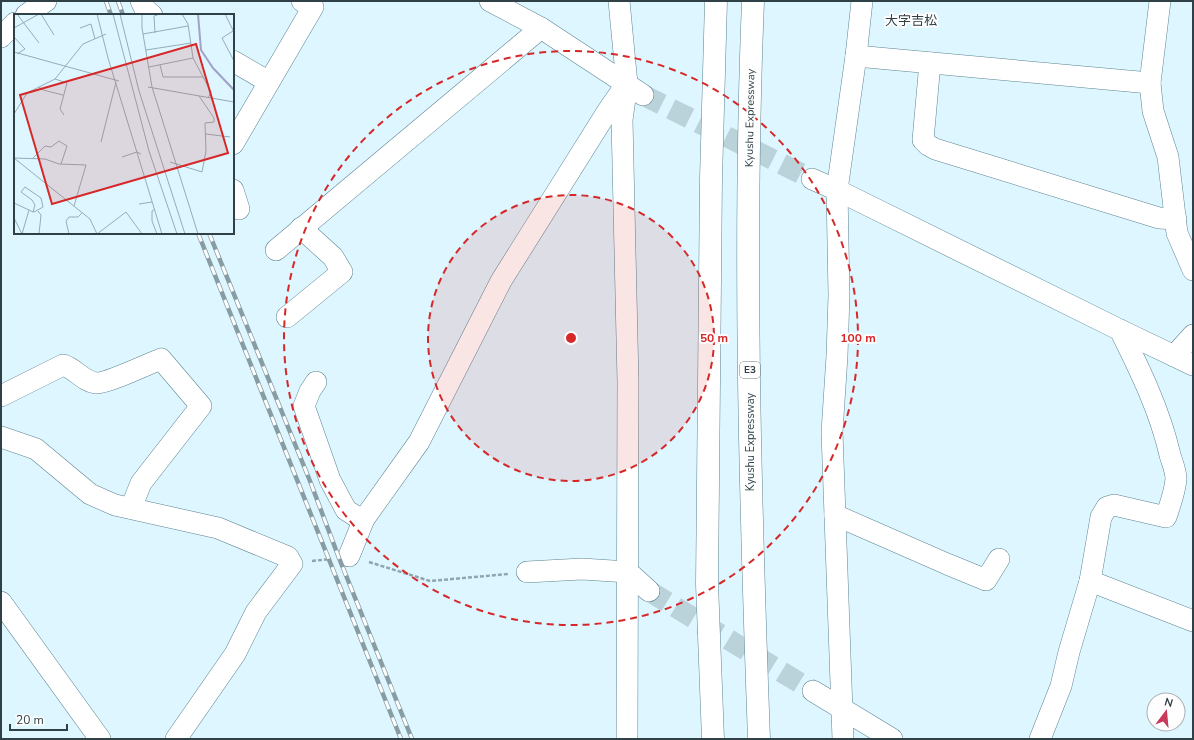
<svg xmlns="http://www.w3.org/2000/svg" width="1194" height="740" font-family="'Nunito Sans','Noto Sans JP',sans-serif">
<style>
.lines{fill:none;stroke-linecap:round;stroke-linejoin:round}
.minor-tunnel{stroke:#bad2da;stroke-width:21;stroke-dasharray:21 10;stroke-linecap:butt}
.minor-casing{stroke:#5d8491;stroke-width:22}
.highway-casing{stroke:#5d8491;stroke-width:23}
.path{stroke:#90a6ad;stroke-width:2.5;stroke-dasharray:4 2;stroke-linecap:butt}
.minor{stroke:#fff;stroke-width:21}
.highway{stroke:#fff;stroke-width:22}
.rail-casing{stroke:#879ca3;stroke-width:4.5}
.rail{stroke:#fefefe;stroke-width:3;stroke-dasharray:9;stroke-linecap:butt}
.ring{fill:none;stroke:#d62828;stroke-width:2;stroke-dasharray:7 5}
.labels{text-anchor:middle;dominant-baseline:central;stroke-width:4;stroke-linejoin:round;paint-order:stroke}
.shield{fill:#fefefe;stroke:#6d797d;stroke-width:1}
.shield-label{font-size:10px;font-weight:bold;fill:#2f4046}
.street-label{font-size:11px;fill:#2f4046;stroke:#fefefe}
.quarter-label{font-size:13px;fill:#2f4046;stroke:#fefefe}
.inset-river{fill:none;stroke:#9fa3c7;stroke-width:2}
.inset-road{fill:none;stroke:#97adb5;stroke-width:1}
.view{fill:#d62828;fill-opacity:0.15;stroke:#d62828;stroke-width:2}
.inset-edge{fill:none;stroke:#2f4046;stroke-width:2}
.centre{fill:#d62828;stroke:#fefefe;stroke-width:2}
.ring-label{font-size:12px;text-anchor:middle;font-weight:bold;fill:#d62828;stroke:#fefefe;stroke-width:4;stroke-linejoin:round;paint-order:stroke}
</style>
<rect width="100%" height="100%" fill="#ddf6ff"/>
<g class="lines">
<g class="minor-tunnel">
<polyline points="643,95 812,179"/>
<polyline points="649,591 813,691"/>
</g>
<g class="minor-casing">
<g id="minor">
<polyline points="141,1 145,9 152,15"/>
<polyline points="490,1 541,28 643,95"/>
<polyline points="619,1 627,84 622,120 628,382 627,739"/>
<polyline points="1160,1 1150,83 1153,111 1168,157 1177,233 1193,270"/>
<polyline points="26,15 46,1"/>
<polyline points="1,37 15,23"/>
<polyline points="856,56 1150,83"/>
<polyline points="233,61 269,82"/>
<polyline points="930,63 923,140 928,145 935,149 1159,218 1176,219"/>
<polyline points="233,144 313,7 302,1"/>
<polyline points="812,179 837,190 1120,330 1193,365"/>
<polyline points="233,190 239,209"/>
<polyline points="276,250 541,28"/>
<polyline points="287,317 342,272 333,257 301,228"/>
<polyline points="1174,356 1193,335"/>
<polyline points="316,382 310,391 304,406 330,480 346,510 357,517 364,519"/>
<path d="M1,396L63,365C75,368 82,381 96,383C106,384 148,364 161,359L201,406L141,483L131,508"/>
<polyline points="1,437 36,449 90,494 115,505 218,528 288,557 292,564 256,612 235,654 176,739"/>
<polyline points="835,515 947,564 986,580 999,559"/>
<polyline points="349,556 364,519 419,442 501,281 607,112 625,86"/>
<polyline points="527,572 582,569 628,572 649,591"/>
<polyline points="1090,581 1193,621"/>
<polyline points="1,602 100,739"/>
<polyline points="813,691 892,739"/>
<polyline points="843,739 832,432 837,356 839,295 837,190 856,56 862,1"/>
<path d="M1040,739L1061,686L1069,652L1090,581L1101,517L1107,507L1114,505L1166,517C1170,505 1175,492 1176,479C1176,471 1172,462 1170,455C1160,411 1140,370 1120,330"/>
</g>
</g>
<g class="highway-casing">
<g id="highway">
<path d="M753,1C743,247 750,493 759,739"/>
<polyline points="713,739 707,584 711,179 716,1"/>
</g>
</g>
<g class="path">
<polyline points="312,561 331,559"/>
<polyline points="369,562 430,581 508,574"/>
</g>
<use href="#minor" class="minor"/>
<use href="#highway" class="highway"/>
<g class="rail-casing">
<g id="rail">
<polyline points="106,1 111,15"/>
<polyline points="118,1 123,15"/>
<polyline points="198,233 401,739"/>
<polyline points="209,233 310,481 339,558 412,739"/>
</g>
</g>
<use href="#rail" class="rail"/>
</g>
<circle cx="571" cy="338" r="143" fill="#d62828" fill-opacity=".12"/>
<g class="ring">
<circle cx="571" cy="338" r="143"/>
<circle cx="571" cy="338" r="287"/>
</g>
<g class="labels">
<rect class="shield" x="740" y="362" width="20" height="16" rx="3"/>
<g class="shield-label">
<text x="750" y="370">E3</text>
</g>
<g class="street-label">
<text transform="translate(750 118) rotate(-89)">Kyushu Expressway</text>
<text transform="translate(750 442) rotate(-90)">Kyushu Expressway</text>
</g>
<g class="quarter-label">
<text x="911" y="21">大字吉松</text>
</g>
</g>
<g transform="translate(14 14)">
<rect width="220" height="220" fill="#ddf6ff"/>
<path class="inset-river" d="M184,0L187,36L199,54L220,76"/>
<path class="inset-road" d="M3,0L25,29M27,0L40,21M83,0L94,44L148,220M99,0L135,137L163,220M106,0L125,77L171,220M128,0V14L138,73L184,220M168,0L174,10L179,44L197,78L194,84M211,0L220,18M0,14L25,0M66,14L77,10L81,25M219,17L208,24L220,47M141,19L140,2L146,0M129,20L174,12M0,23L11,35L3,40M132,36L177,29M0,38L105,67M146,51L149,63H189M135,53L179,44M41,65L53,69L46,95L50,101M25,73L29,76L49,81M134,73L220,88M0,100L13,79L41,65L69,30L92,20M192,120L216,123M87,128L102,68M108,143L123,138L127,140M0,144L31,145L45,150L72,151L60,192M0,144L76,205L83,220M18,145L31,132L37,133L45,127L53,132L47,150M156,148L188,158L192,137L191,109L200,108V104L185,82M0,189L15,196L19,198H20L29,193L27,184L11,173L7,178L18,186L21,191L19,198M125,190L138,188M141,195L138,197V207L143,220M24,197L27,201L25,220M0,204L8,220M8,220L15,196M55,220L52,207L55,203H64L68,199M83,220L112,198L128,220"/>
<path class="view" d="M182,30L214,139L38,190L6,81Z"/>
<rect width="220" height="220" class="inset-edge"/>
</g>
<circle cx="571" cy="338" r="6" class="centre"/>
<g class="ring-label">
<text x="714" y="342">50 m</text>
<text x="858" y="342">100 m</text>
</g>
<rect width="1194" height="740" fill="none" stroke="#2f4046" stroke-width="4"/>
<g transform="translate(1166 712) rotate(16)"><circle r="19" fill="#fefefe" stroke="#abb2b4"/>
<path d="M0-3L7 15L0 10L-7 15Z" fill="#c8395c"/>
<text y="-6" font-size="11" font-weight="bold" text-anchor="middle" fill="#2f4046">N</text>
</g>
<path d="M10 724v6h57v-6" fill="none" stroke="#2f4046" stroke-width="2"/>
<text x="16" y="724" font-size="12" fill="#2f4046" stroke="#fefefe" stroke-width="3" paint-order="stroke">20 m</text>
</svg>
